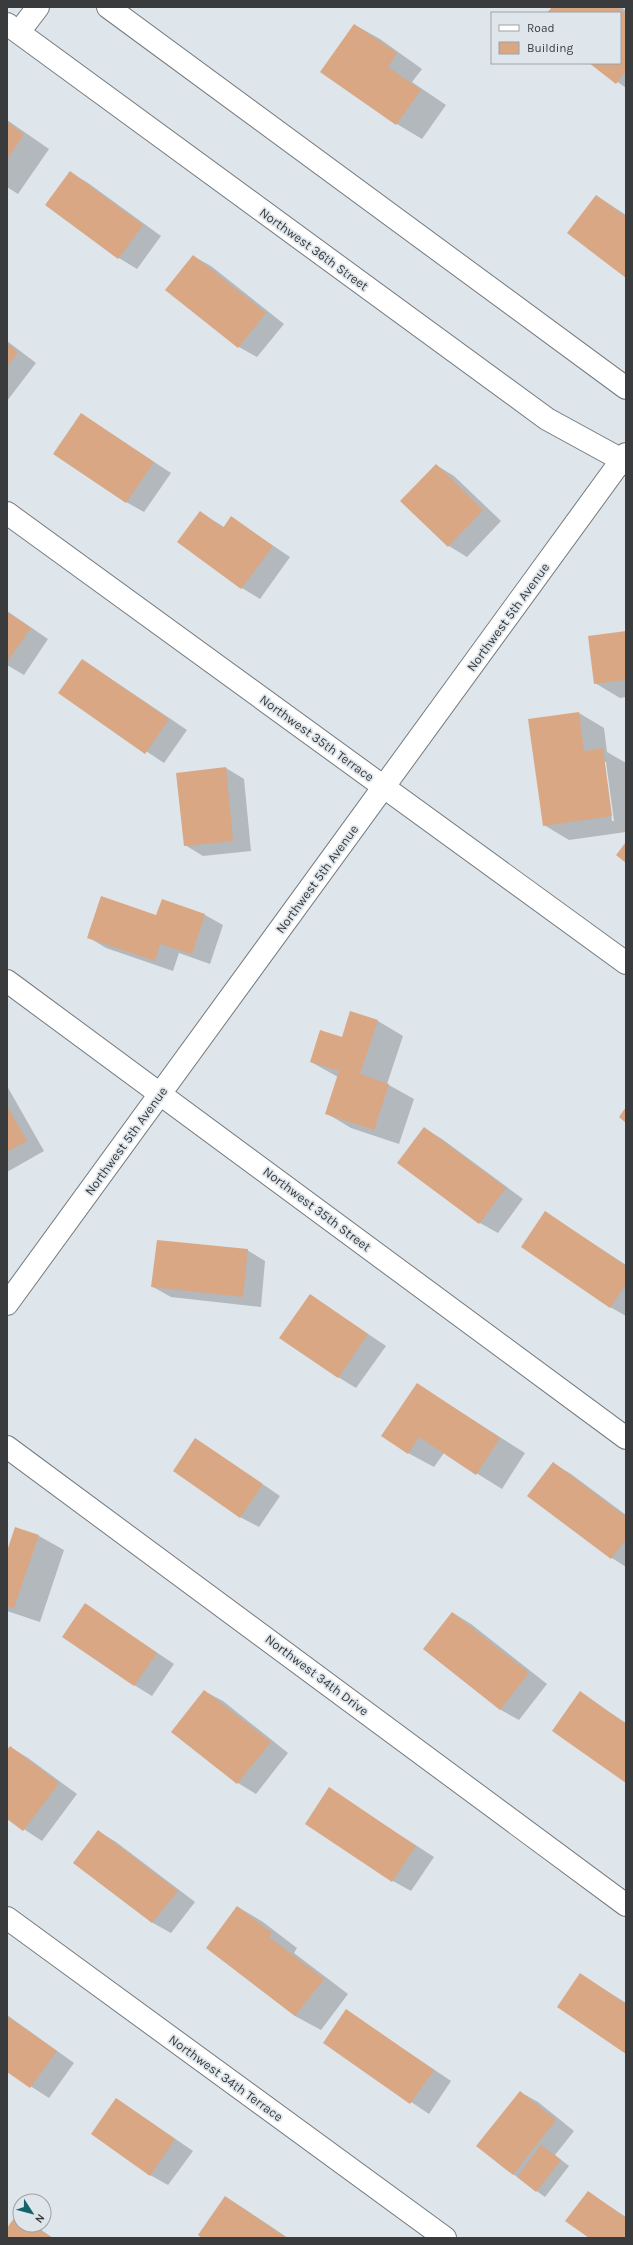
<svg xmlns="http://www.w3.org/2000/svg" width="633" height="2245" font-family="Karla,sans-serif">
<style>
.shadow{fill:#0003;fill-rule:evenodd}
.building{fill:#d9a784}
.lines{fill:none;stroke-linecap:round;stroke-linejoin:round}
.minor-casing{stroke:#747a7f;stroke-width:24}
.minor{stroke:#fff;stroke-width:22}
.labels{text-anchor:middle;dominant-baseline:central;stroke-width:3.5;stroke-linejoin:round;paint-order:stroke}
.street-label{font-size:13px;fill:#393b3d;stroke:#dfe6eb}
</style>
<rect width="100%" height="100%" fill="#dfe6eb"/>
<g class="shadow">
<polygon points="553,7 621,7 626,11 626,88 591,63 620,63 620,13 548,13"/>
<polygon points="355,25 380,39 422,69 412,82 446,105 422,139 397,124 322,72"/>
<polygon points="7,120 49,149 18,194 7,187"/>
<polygon points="70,172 88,183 161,236 137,269 119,258 46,205"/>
<polygon points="597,196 626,215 626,277"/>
<polygon points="193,256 211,266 284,324 257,357 239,347 166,290"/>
<polygon points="7,341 36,363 7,401"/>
<polygon points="81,414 171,473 144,512 126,502"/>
<polygon points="436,465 454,476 501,521 467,557 449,546 402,501"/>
<polygon points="200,512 224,527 232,518 290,557 260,599 242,588 179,542"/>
<polygon points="7,611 48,639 24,675 7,665"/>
<polygon points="626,632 626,697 620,698 595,683"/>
<polygon points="83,660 187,730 164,763 59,693"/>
<path d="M579,713L604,728L607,752L626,763V832L569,840L544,825ZM604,762H606L614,821H612Z"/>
<polygon points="226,768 244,779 251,851 203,856 185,845"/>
<polygon points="163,900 205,915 223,925 210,964 179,953 173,971 106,948 88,937 157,916"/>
<polygon points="378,1021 403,1036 387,1084 414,1099 399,1144 351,1128 326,1113 338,1077 311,1062 343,1038"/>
<polygon points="7,1086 44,1151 7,1172"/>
<polygon points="424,1128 442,1139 523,1199 498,1233 480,1223"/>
<polygon points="545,1212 626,1265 626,1316 610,1307"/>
<polygon points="247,1250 265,1261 261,1307 171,1297 153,1287"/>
<polygon points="310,1295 386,1346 356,1388 338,1377"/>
<polygon points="417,1384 525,1453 502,1489 444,1453 434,1467 408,1453"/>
<polygon points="196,1439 280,1496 259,1527 240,1517"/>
<polygon points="553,1463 571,1474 626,1515 626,1567 612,1558 528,1496"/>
<polygon points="39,1536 64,1550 40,1622 7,1611 7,1554"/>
<polygon points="85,1604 174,1664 152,1696 134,1685"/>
<polygon points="453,1613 471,1624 547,1684 519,1720 501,1710 424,1649"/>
<polygon points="204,1691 223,1701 288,1753 256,1794 238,1783 172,1732"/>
<polygon points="580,1693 626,1723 626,1782"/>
<polygon points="10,1747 28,1758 77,1794 42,1841 7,1818 7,1751"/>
<polygon points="329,1789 434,1857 411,1891 393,1881"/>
<polygon points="98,1831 116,1842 195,1902 171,1933 153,1923 74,1863"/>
<polygon points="238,1907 263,1922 297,1948 294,1953 348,1994 321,2030 295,2016 207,1948"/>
<polygon points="580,1974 626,2003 626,2053"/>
<polygon points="347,2011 451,2081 429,2114 324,2043"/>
<polygon points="7,2015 74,2063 49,2098 7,2071"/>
<polygon points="520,2092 538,2102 574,2131 555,2155 569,2166 545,2197 513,2174"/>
<polygon points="117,2099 193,2151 168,2185 150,2175"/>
<polygon points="588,2192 626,2217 626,2238 590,2238"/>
<polygon points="225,2197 243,2208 288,2238 204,2238"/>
<polygon points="20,2217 20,2225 34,2225 53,2238 7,2238 7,2230"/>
</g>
<g class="building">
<polygon points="552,7 617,7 626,14 626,71 616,84 589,63 620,63 620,13 547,13"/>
<polygon points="354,24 397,53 388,67 421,90 396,125 320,72"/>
<polygon points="7,122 24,134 7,159"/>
<polygon points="70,171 143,225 118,259 45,205"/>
<polygon points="596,195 626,217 626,278 567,233"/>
<polygon points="193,255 266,313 238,348 165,290"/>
<polygon points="7,343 18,352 7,367"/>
<polygon points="81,413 154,462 126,503 53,454"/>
<polygon points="436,464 483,510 448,547 400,501"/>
<polygon points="200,511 223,528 231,516 273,546 241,589 177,542"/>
<polygon points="7,612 31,628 7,662"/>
<polygon points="626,631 626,680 594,684 588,636"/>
<polygon points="82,659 169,719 145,754 58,693"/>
<polygon points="579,712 584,751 603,748 612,816 543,826 528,719"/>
<polygon points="226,767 233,841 184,846 176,773"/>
<polygon points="626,842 626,863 616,855"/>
<polygon points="101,896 156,915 162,899 205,914 192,954 160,944 155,961 87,938"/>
<polygon points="350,1011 378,1020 360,1074 389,1084 374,1130 325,1114 339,1071 310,1062 320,1030 342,1037"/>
<polygon points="7,1106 27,1141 7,1152"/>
<polygon points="626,1107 626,1123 619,1117"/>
<polygon points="424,1127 506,1188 479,1224 397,1163"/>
<polygon points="545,1211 626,1266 626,1284 610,1308 521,1247"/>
<polygon points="157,1240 248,1249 243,1297 151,1287"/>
<polygon points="310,1294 368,1334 338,1378 279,1338"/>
<polygon points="417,1383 500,1438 476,1475 419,1437 408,1454 381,1436"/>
<polygon points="195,1438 263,1484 240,1518 173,1471"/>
<polygon points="553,1462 626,1517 626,1539 611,1559 527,1496"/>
<polygon points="15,1527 39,1535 14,1608 7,1606 7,1551"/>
<polygon points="85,1603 157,1653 134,1686 62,1637"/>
<polygon points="452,1612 529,1673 500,1710 423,1649"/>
<polygon points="204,1690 271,1742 237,1784 171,1732"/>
<polygon points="580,1691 626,1724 626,1783 552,1731"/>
<polygon points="10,1746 59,1783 23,1831 7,1819 7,1750"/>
<polygon points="329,1787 416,1846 392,1882 305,1824"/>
<polygon points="98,1830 178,1891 152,1923 73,1863"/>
<polygon points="237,1906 272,1933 269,1937 324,1979 295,2016 206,1948"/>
<polygon points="580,1973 626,2004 626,2054 557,2007"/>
<polygon points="346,2009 434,2070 410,2104 323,2043"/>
<polygon points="7,2016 57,2051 30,2088 7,2072"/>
<polygon points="520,2091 556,2120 513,2175 476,2146"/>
<polygon points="116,2098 175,2139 150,2176 91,2134"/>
<polygon points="541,2145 561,2160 536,2192 517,2177"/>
<polygon points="588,2191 626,2218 626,2238 589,2238 565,2221"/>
<polygon points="225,2196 287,2238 202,2238 198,2235"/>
<polygon points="17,2214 20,2216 20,2225 33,2225 52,2238 7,2238 7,2228"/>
</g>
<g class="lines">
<g class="minor-casing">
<g id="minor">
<polyline points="108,7 626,388"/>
<polyline points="7,24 547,419 622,460 626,464"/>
<polyline points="19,32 38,7"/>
<polyline points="7,513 626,963"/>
<polyline points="7,981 626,1438"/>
<polyline points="7,1304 626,454"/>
<polyline points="7,1447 626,1905"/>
<polyline points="7,1918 445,2238"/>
</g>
</g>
<use href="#minor" class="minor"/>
</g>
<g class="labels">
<g class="street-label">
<text transform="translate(314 249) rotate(36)">Northwest 36th Street</text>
<text transform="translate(508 617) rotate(-54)">Northwest 5th Avenue</text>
<text transform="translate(317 738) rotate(36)">Northwest 35th Terrace</text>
<text transform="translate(317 879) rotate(-54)">Northwest 5th Avenue</text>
<text transform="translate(126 1141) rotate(-54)">Northwest 5th Avenue</text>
<text transform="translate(317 1209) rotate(37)">Northwest 35th Street</text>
<text transform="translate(317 1675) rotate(37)">Northwest 34th Drive</text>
<text transform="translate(226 2078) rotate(36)">Northwest 34th Terrace</text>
</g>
</g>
<rect width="633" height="2245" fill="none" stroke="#393b3d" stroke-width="16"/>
<rect x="491" y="12" width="130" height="52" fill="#dfe6eb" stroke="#9da2a5"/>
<rect x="499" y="25" width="20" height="6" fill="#ffffff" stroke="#9da2a5"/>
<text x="527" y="32" font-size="12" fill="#393b3d">Road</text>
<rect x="499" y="42" width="20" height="12" fill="#d9a784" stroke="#9da2a5"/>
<text x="527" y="52" font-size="12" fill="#393b3d">Building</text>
<g transform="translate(32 2213) rotate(126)"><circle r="19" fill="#dfe6eb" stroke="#9da2a5"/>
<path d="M0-3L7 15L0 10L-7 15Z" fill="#14636b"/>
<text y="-6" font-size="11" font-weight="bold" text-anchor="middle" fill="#393b3d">N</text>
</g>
</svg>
